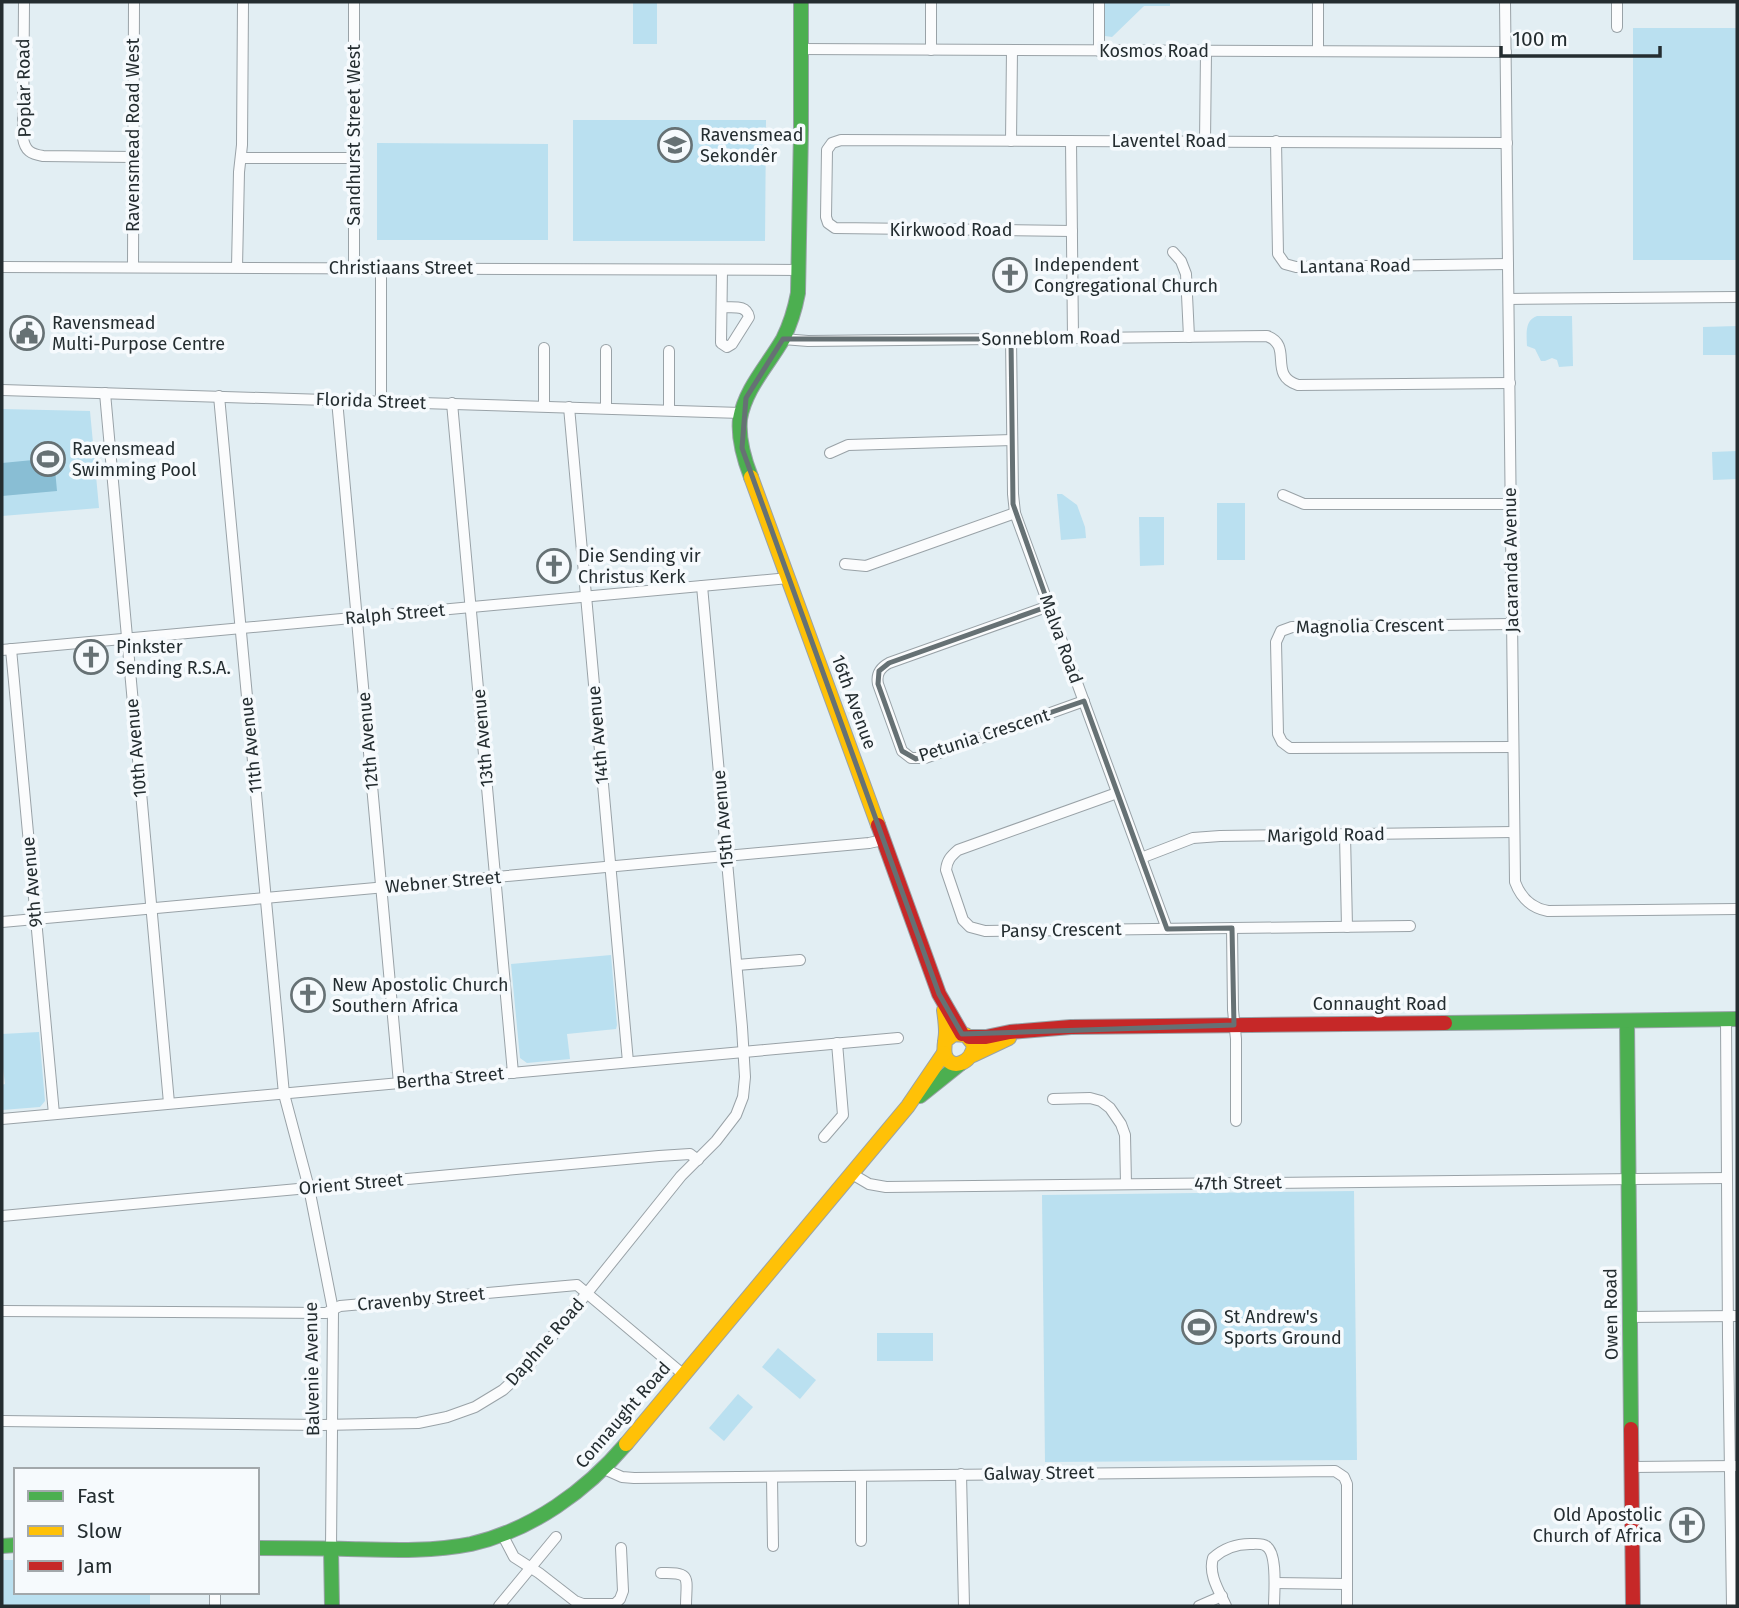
<svg xmlns="http://www.w3.org/2000/svg" width="1739" height="1608" font-family="'Fira Sans',sans-serif">
<style>
.green{fill:#bae0f0}
.water{fill:#89bed4}
.lines{fill:none;stroke-linecap:round;stroke-linejoin:round}
.street-casing{stroke:#99a2a7;stroke-width:12}
.fast-casing{stroke:#99a2a7;stroke-width:16}
.slow-casing{stroke:#99a2a7;stroke-width:16}
.jam-casing{stroke:#99a2a7;stroke-width:16}
.street{stroke:#fbfcfd;stroke-width:10}
.fast{stroke:#4caf50;stroke-width:14}
.slow{stroke:#ffc107;stroke-width:14}
.jam{stroke:#c62828;stroke-width:14}
.marked{fill:none;stroke:#667174;stroke-width:5;stroke-linejoin:round}
.labels{text-anchor:middle;dominant-baseline:central;stroke-width:7;stroke-linejoin:round;paint-order:stroke}
.street-label{font-size:18px;fill:#242d30;stroke:#f6fafd}
.poi-label{font-size:18px;fill:#242d30;stroke:#f6fafd;text-anchor:start}
</style>
<rect width="100%" height="100%" fill="#e2eef3"/>
<g class="green">
<rect x="633" y="2" width="24" height="42"/>
<polygon points="1103,2 1170,2 1170,6 1144,6 1112,37 1105,36 1103,33"/>
<rect x="1633" y="28" width="104" height="232"/>
<polygon points="573,120 766,120 765,241 573,241"/>
<polygon points="377,143 548,144 548,240 377,240"/>
<path d="M1537,316H1572L1573,366L1559,367L1557,360L1552,358L1545,361H1541L1535,349L1527,346C1527,334 1524,321 1537,316Z"/>
<polygon points="1737,326 1737,355 1703,355 1703,327"/>
<polygon points="2,409 90,411 99,508 2,516"/>
<polygon points="1737,451 1737,479 1713,480 1712,452"/>
<polygon points="1057,494 1062,494 1077,505 1085,527 1086,538 1061,540"/>
<rect x="1217" y="503" width="28" height="57"/>
<polygon points="1139,517 1164,517 1164,565 1140,566"/>
<polygon points="611,955 617,1025 616,1029 567,1034 570,1059 527,1063 520,1058 511,964"/>
<polygon points="39,1032 45,1101 40,1107 2,1110 2,1085 5,1084 2,1060 2,1034"/>
<polygon points="1354,1191 1357,1460 1045,1462 1042,1195"/>
<rect x="877" y="1333" width="56" height="28"/>
<polygon points="778,1348 816,1380 800,1399 762,1367"/>
<polygon points="738,1394 753,1407 724,1441 709,1428"/>
<polygon points="2,1560 16,1560 16,1592 150,1592 150,1606 2,1606"/>
</g>
<polygon class="water" points="54,458 57,491 2,496 2,463"/>
<g class="lines">
<g class="street-casing">
<g id="street">
<path d="M24,2L23,138C25,151 31,154 43,156L133,157"/>
<path d="M1505,2L1515,882C1521,898 1531,908 1548,911L1737,909"/>
<polyline points="1617,2 1617,27"/>
<polyline points="801,49 1506,52"/>
<polyline points="931,50 931,2"/>
<polyline points="1099,51 1099,2"/>
<polyline points="1318,51 1318,2"/>
<polyline points="1011,141 1012,50"/>
<polyline points="1071,141 1073,338"/>
<polyline points="1276,141 1278,254 1285,264 1296,267 1508,264"/>
<polyline points="1205,142 1206,51"/>
<polyline points="241,158 354,158"/>
<polyline points="1072,231 835,228 828,223 826,217 827,150 832,143 841,140 1507,143"/>
<polyline points="1173,252 1181,261 1186,274 1189,337"/>
<polyline points="2,267 800,270"/>
<polyline points="133,267 134,2"/>
<polyline points="237,267 239,172 242,145 243,2"/>
<polyline points="354,267 354,2"/>
<polyline points="381,268 381,401"/>
<polyline points="1509,299 1737,297"/>
<path d="M722,307C733,308 746,304 749,317L732,344L727,347L721,343L722,270"/>
<path d="M783,339L808,341L1267,336C1294,346 1267,375 1298,385L1510,383"/>
<polyline points="1011,339 1013,494 1015,513 1167,929"/>
<polyline points="2,390 741,413"/>
<polyline points="105,393 169,1103"/>
<polyline points="219,396 284,1094 309,1188 333,1310 331,1549"/>
<polyline points="337,400 399,1083"/>
<polyline points="452,403 513,1073"/>
<polyline points="544,406 544,348"/>
<polyline points="569,407 628,1062"/>
<polyline points="606,408 606,350"/>
<polyline points="669,410 669,351"/>
<polyline points="830,453 848,445 1012,440"/>
<polyline points="1283,495 1304,504 1511,504"/>
<polyline points="845,564 866,566 1015,513"/>
<path d="M1049,606L889,663C880,668 876,674 878,684L902,751L911,758H925L1084,701"/>
<polyline points="1512,624 1292,627 1281,631 1276,642 1278,734 1282,742 1290,748 1513,747"/>
<polyline points="11,649 54,1114"/>
<polyline points="2,650 789,578"/>
<path d="M1117,793L958,850C951,856 947,860 946,870L963,920L970,927L985,931L1410,926"/>
<polyline points="1345,835 1347,927"/>
<polyline points="1141,858 1193,838 1220,836 1514,832"/>
<polyline points="2,922 869,843 883,840"/>
<polyline points="1232,928 1233,1010 1236,1039 1236,1121"/>
<polyline points="737,965 800,960"/>
<polyline points="1726,1020 1728,1337 1732,1606"/>
<polyline points="1053,1099 1090,1098 1101,1101 1110,1108 1121,1124 1125,1135 1126,1184"/>
<polyline points="2,1119 898,1038"/>
<polyline points="824,1137 843,1115 837,1043"/>
<polyline points="852,1174 869,1184 886,1187 1727,1178"/>
<polyline points="2,1216 659,1156 690,1154 698,1160"/>
<polyline points="2,1311 326,1313 340,1306 577,1285 684,1375"/>
<polyline points="1630,1317 1737,1316"/>
<polyline points="2,1421 323,1425 418,1423 447,1417 475,1407 503,1390 526,1369 681,1176 716,1141 736,1115 743,1097 745,1077 742,1027 702,586"/>
<polyline points="1632,1467 1737,1466"/>
<polyline points="604,1469 622,1477 634,1478 1335,1471 1344,1477 1347,1484 1347,1606"/>
<polyline points="961,1474 964,1606"/>
<polyline points="861,1476 861,1541"/>
<polyline points="772,1477 773,1546"/>
<polyline points="502,1534 514,1557 539,1573 575,1601 583,1604 615,1604 620,1599 623,1591 621,1548"/>
<path d="M661,1573C693,1572 686,1578 686,1606"/>
<polyline points="1275,1583 1347,1584"/>
<polyline points="215,1606 215,1592"/>
<polyline points="499,1606 556,1537"/>
<polyline points="1199,1606 1222,1596"/>
<path d="M1226,1606C1219,1591 1208,1574 1213,1558C1223,1549 1236,1544 1250,1544C1255,1544 1262,1543 1266,1546C1278,1553 1274,1593 1274,1606"/>
</g>
</g>
<g class="fast-casing">
<g id="fast">
<path d="M751,477C744,459 738,439 740,419C745,389 768,365 783,339C790,325 795,309 798,293L801,130V2"/>
<polyline points="1627,1021 1631,1429"/>
<polyline points="1445,1023 1737,1019"/>
<polyline points="920,1096 960,1064"/>
<polyline points="2,1546 16,1545"/>
<path d="M257,1548C287,1548 318,1548 348,1549C389,1550 431,1552 471,1544C532,1530 586,1491 626,1444"/>
<polyline points="331,1549 332,1606"/>
</g>
</g>
<g class="slow-casing">
<g id="slow">
<polyline points="751,477 878,825"/>
<path d="M944,1010C945,1017 946,1025 946,1032C946,1039 943,1048 945,1055C950,1071 972,1064 974,1045L966,1035L954,1034L945,1041"/>
<polyline points="973,1055 1009,1038"/>
<polyline points="626,1444 908,1106 944,1053"/>
</g>
</g>
<g class="jam-casing">
<g id="jam">
<polyline points="878,825 939,994 962,1034"/>
<polyline points="969,1037 986,1037 1010,1032 1071,1027 1445,1023"/>
<polyline points="1631,1429 1633,1606"/>
</g>
</g>
<use href="#street" class="street"/>
<use href="#fast" class="fast"/>
<use href="#slow" class="slow"/>
<use href="#jam" class="jam"/>
</g>
<path class="marked" d="M783,339H1011L1013,504L1049,606L889,663L879,671L878,684L902,751L916,759L1084,701L1167,929L1232,928L1234,1025L962,1034L939,994L742,448L746,398Z"/>
<defs>
<g id="school-ring" transform="scale(1.75)"><circle r="9.5" fill="#f6fafd" stroke="#667174" stroke-width="1.5"/><path d="M0-5L7-2L0 1L-7-2ZM-4 1L0 2.5L4 1V4Q0 6-4 4Z" fill="#667174"/></g>
<g id="church-ring" transform="scale(1.75)"><circle r="9.5" fill="#f6fafd" stroke="#667174" stroke-width="1.5"/><path d="M-1.2-6h2.4v3.5h3.3v2.4h-3.3V6h-2.4V-.1h-3.3v-2.4h3.3Z" fill="#667174"/></g>
<g id="civic-ring" transform="scale(1.75)"><circle r="9.5" fill="#f6fafd" stroke="#667174" stroke-width="1.5"/><path d="M-.6-6.5H3V-4.5H.6V-3L4-1V1h2V6H-6V1h2V-1L-.6-3ZM-1.2 2.5V6h2.4V2.5Z" fill="#667174"/></g>
<g id="stadium-ring" transform="scale(1.75)"><circle r="9.5" fill="#f6fafd" stroke="#667174" stroke-width="1.5"/><path d="M0-5a6.5 5 0 1 0 0 10a6.5 5 0 1 0 0-10ZM-3.5-1.8h7v3.6h-7Z" fill="#667174"/></g>
</defs>
<g fill-rule="evenodd">
<use href="#school-ring" x="675" y="145"/>
<use href="#church-ring" x="1010" y="275"/>
<use href="#civic-ring" x="27" y="333"/>
<use href="#stadium-ring" x="48" y="459"/>
<use href="#church-ring" x="554" y="566"/>
<use href="#church-ring" x="91" y="657"/>
<use href="#church-ring" x="308" y="995"/>
<use href="#stadium-ring" x="1199" y="1327"/>
<use href="#church-ring" x="1687" y="1525"/>
</g>
<g class="labels">
<g class="street-label">
<text x="1154" y="51">Kosmos Road</text>
<text transform="translate(24 88) rotate(-91)">Poplar Road</text>
<text transform="translate(133 135) rotate(-90)">Ravensmead Road West</text>
<text transform="translate(354 135) rotate(-90)">Sandhurst Street West</text>
<text x="1169" y="141">Laventel Road</text>
<text x="951" y="230">Kirkwood Road</text>
<text transform="translate(1355 266) rotate(-1)">Lantana Road</text>
<text x="401" y="268">Christiaans Street</text>
<text transform="translate(1051 338) rotate(-1)">Sonneblom Road</text>
<text transform="translate(371 401) rotate(2)">Florida Street</text>
<text transform="translate(1511 560) rotate(-91)">Jacaranda Avenue</text>
<text transform="translate(395 614) rotate(-5)">Ralph Street</text>
<text transform="translate(1370 626) rotate(-1)">Magnolia Crescent</text>
<text transform="translate(1061 639) rotate(70)">Malva Road</text>
<text transform="translate(854 702) rotate(70)">16th Avenue</text>
<text transform="translate(598 735) rotate(-95)">14th Avenue</text>
<text transform="translate(984 735) rotate(-18)">Petunia Crescent</text>
<text transform="translate(483 738) rotate(-95)">13th Avenue</text>
<text transform="translate(368 741) rotate(-95)">12th Avenue</text>
<text transform="translate(251 745) rotate(-96)">11th Avenue</text>
<text transform="translate(136 748) rotate(-95)">10th Avenue</text>
<text transform="translate(723 819) rotate(-95)">15th Avenue</text>
<text transform="translate(1326 835) rotate(-1)">Marigold Road</text>
<text transform="translate(32 882) rotate(-95)">9th Avenue</text>
<text transform="translate(443 882) rotate(-5)">Webner Street</text>
<text transform="translate(1061 930) rotate(-1)">Pansy Crescent</text>
<text x="1380" y="1004">Connaught Road</text>
<text transform="translate(450 1078) rotate(-5)">Bertha Street</text>
<text transform="translate(1238 1183) rotate(-1)">47th Street</text>
<text transform="translate(351 1184) rotate(-5)">Orient Street</text>
<text transform="translate(421 1299) rotate(-5)">Cravenby Street</text>
<text transform="translate(1611 1314) rotate(-91)">Owen Road</text>
<text transform="translate(545 1342) rotate(-49)">Daphne Road</text>
<text transform="translate(312 1369) rotate(-91)">Balvenie Avenue</text>
<text transform="translate(623 1415) rotate(-49)">Connaught Road</text>
<text transform="translate(1039 1473) rotate(-1)">Galway Street</text>
</g>
<g class="poi-label">
<text x="700" y="135">Ravensmead<tspan x="700" dy="21">Sekondêr</tspan></text>
<text x="1034" y="265">Independent<tspan x="1034" dy="21">Congregational Church</tspan></text>
<text x="52" y="323">Ravensmead<tspan x="52" dy="21">Multi-Purpose Centre</tspan></text>
<text x="72" y="449">Ravensmead<tspan x="72" dy="21">Swimming Pool</tspan></text>
<text x="578" y="556">Die Sending vir<tspan x="578" dy="21">Christus Kerk</tspan></text>
<text x="116" y="647">Pinkster<tspan x="116" dy="21">Sending R.S.A.</tspan></text>
<text x="332" y="985">New Apostolic Church<tspan x="332" dy="21">Southern Africa</tspan></text>
<text x="1224" y="1317">St Andrew's<tspan x="1224" dy="21">Sports Ground</tspan></text>
<text x="1662" y="1515" text-anchor="end">Old Apostolic<tspan x="1662" dy="21">Church of Africa</tspan></text>
</g>
</g>
<rect width="1739" height="1608" fill="none" stroke="#242d30" stroke-width="7"/>
<rect x="14" y="1468" width="245" height="126" fill="#f6fafd" stroke="#a2a8ab" stroke-width="2"/>
<rect x="28" y="1491" width="35" height="10" fill="#4caf50" stroke="#a2a8ab" stroke-width="2"/>
<text x="77" y="1503" font-size="21" fill="#242d30">Fast</text>
<rect x="28" y="1526" width="35" height="10" fill="#ffc107" stroke="#a2a8ab" stroke-width="2"/>
<text x="77" y="1538" font-size="21" fill="#242d30">Slow</text>
<rect x="28" y="1561" width="35" height="10" fill="#c62828" stroke="#a2a8ab" stroke-width="2"/>
<text x="77" y="1573" font-size="21" fill="#242d30">Jam</text>
<path d="M1501 46v10h159v-10" fill="none" stroke="#242d30" stroke-width="3.5"/>
<text x="1512" y="46" font-size="21" fill="#242d30" stroke="#f6fafd" stroke-width="5" paint-order="stroke">100 m</text>
</svg>
